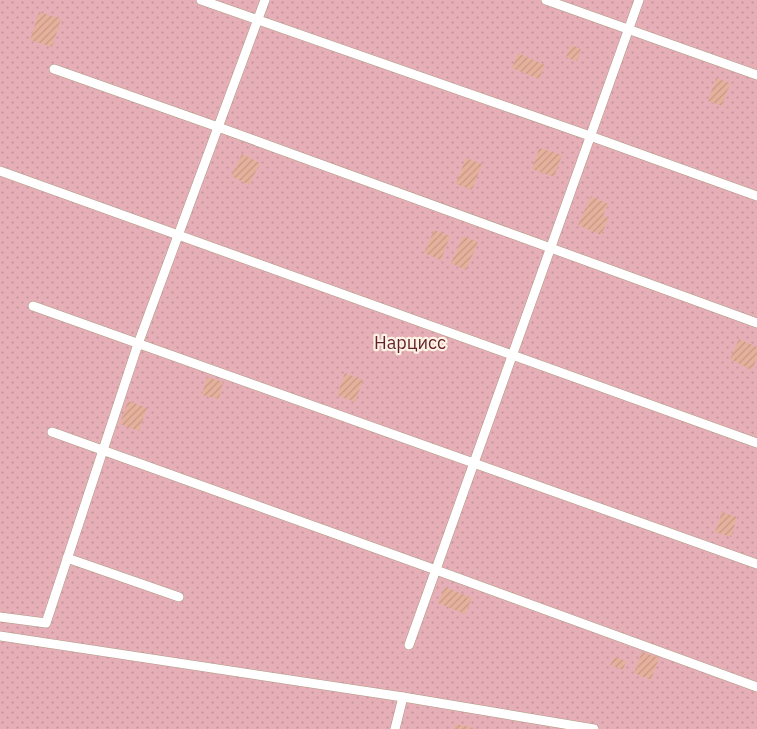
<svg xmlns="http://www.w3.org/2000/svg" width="757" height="729" font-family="'IBM Plex Sans',sans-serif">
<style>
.park{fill:url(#park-dots)}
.building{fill:url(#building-hatch)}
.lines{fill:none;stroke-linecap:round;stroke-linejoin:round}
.lane-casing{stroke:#ae9d85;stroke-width:10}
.lane{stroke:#fff;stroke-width:9}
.labels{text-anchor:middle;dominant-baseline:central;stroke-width:4.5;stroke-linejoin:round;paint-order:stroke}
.park-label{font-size:18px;fill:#631f2f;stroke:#fcf2e2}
</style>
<defs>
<pattern id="park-dots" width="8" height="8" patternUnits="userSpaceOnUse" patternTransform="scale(1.25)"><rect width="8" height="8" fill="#e6aeb6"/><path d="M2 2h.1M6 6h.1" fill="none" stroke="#c5959c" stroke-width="1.8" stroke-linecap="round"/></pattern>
<pattern id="building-hatch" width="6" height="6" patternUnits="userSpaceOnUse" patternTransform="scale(1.25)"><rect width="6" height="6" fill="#e6b19c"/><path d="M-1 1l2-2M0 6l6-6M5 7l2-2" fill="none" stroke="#c59886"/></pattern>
</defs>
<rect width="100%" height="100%" fill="#f5e3ca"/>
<rect class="park" x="0" y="0" width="757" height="729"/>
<g class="building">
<polygon points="39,12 61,19 52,47 30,40"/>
<polygon points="571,45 581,49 577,61 566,57"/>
<polygon points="518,53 545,65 539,79 512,68"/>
<polygon points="716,78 730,83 722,106 708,101"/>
<polygon points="539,148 562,155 554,177 532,169"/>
<polygon points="242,154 260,163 249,185 231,176"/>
<polygon points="466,158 482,164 472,190 456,184"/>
<polygon points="591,196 608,204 603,216 609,218 601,235 578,225"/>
<polygon points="434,230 450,236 441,260 424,253"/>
<polygon points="463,236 478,242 466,270 451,263"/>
<polygon points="739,339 757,347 757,358 752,370 730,359"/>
<polygon points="345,373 363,380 355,402 337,395"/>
<polygon points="207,377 223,382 219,399 202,395"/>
<polygon points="128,401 147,408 139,431 120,424"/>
<polygon points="722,512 737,517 731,537 715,532"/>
<polygon points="445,587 472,598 465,614 438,603"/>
<polygon points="642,652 659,658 651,680 634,673"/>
<polygon points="614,657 626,661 623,670 610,665"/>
<polygon points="455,724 474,728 474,729 454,729"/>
</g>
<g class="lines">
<g class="lane-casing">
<g id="lane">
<polyline points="201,0 590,136 757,196"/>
<polyline points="546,0 757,75"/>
<polyline points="54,69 218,127 757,323"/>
<polyline points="0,171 757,443"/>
<polyline points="33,306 757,564"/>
<polyline points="52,432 436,570 757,687"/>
<polyline points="67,558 179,597"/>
<polyline points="0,617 46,623 138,344 265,0"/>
<polyline points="0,636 403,697 594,729"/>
<polyline points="409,645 639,0"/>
<polyline points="395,729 403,697"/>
</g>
</g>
<use href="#lane" class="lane"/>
</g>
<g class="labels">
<g class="park-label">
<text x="410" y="342">Нарцисс</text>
</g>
</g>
</svg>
